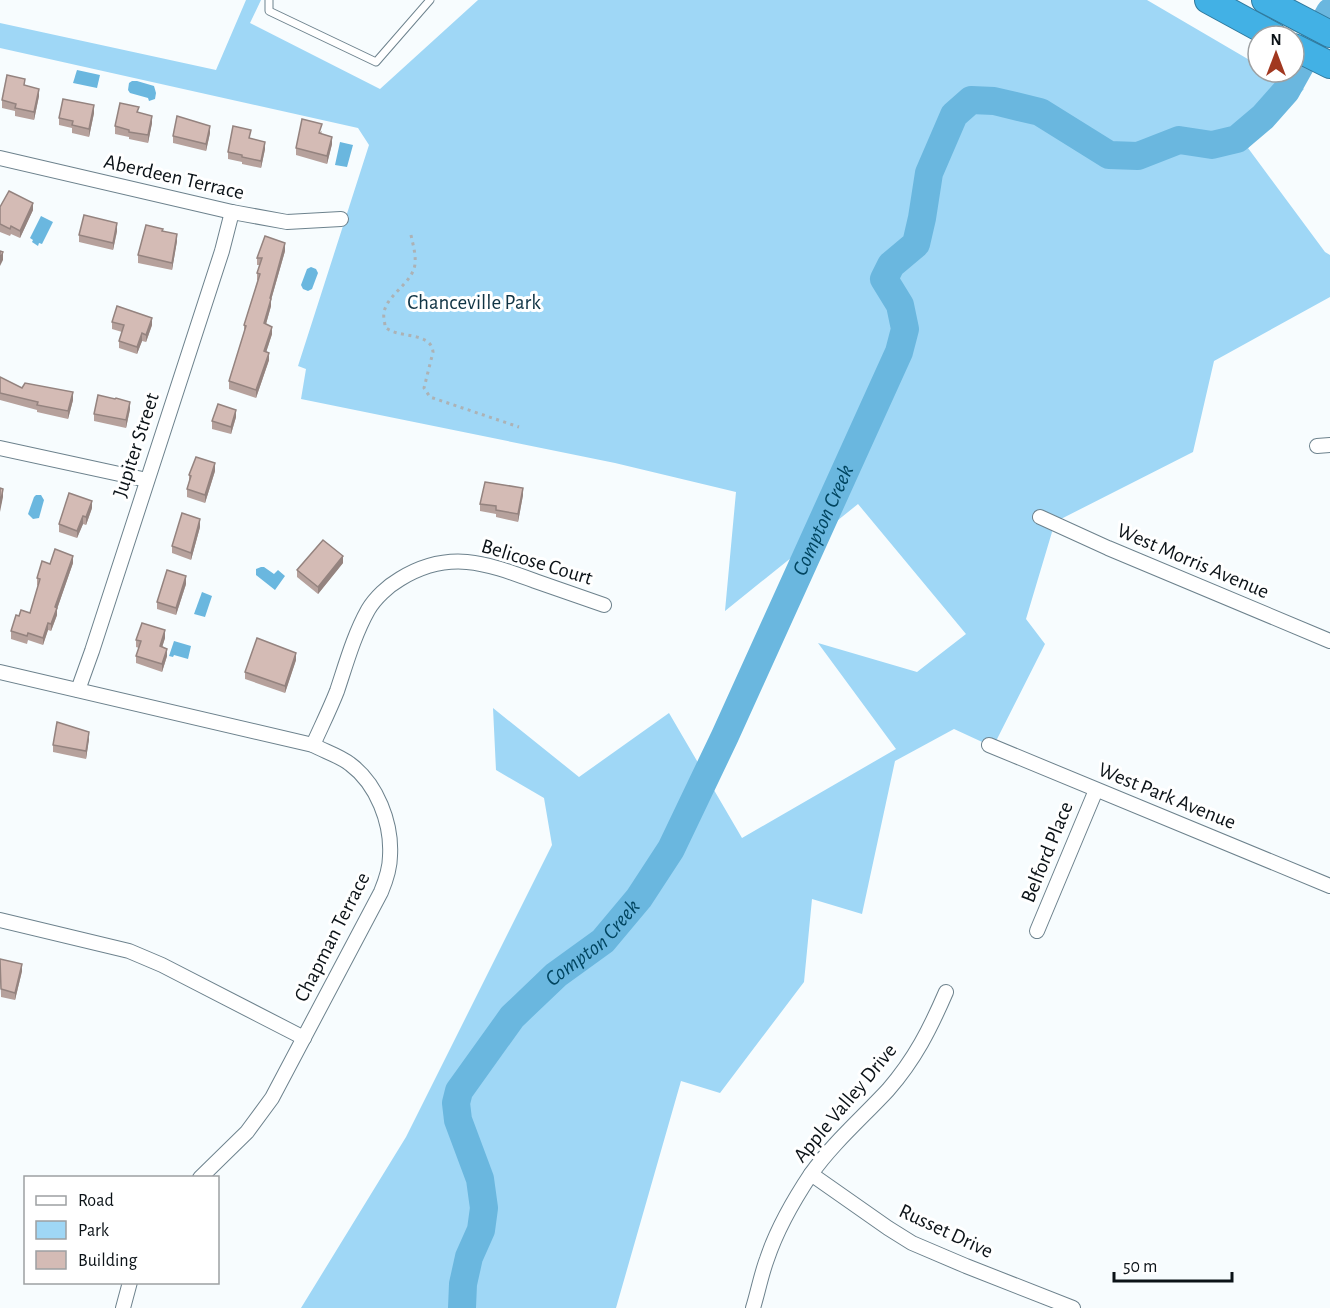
<svg xmlns="http://www.w3.org/2000/svg" width="1330" height="1308" font-family="'Alegreya Sans',sans-serif">
<style>
.green{fill:#9fd7f6}
.water{fill:#6ab7df}
.lines{fill:none;stroke-linecap:round;stroke-linejoin:round}
.river{stroke:#6ab7df;stroke-width:28}
.lane-casing{stroke:#6d828d;stroke-width:9}
.street-casing{stroke:#6d828d;stroke-width:16}
.highway-casing{stroke:#2f799d;stroke-width:28}
.path{stroke:#acb2b5;stroke-width:3;stroke-dasharray:3 4.5;stroke-linecap:butt}
.lane{stroke:#fff;stroke-width:7}
.street{stroke:#fff;stroke-width:14}
.highway{stroke:#42b1e5;stroke-width:26}
.wall{fill:#b6a19c}
.shaded-wall{fill:#94837f}
.building{fill:#d4bbb5;stroke:#94837f;stroke-width:1.5}
.labels{text-anchor:middle;dominant-baseline:central;stroke-width:6;stroke-linejoin:round;paint-order:stroke}
.street-label{font-size:21px;fill:#0b1217;stroke:#fff}
.park-label{font-size:21px;fill:#103445;stroke:#fff}
.water-label{font-size:22px;font-style:italic;fill:#014560;stroke:#fff}
</style>
<rect width="100%" height="100%" fill="#f7fcfe"/>
<polygon class="green" points="246,0 261,0 250,23 380,89 478,0 1147,0 1258,65 1258,72 1271,72 1304,89 1248,148 1325,252 1330,255 1330,297 1214,361 1193,452 1055,522 1026,619 1045,644 993,747 954,729 895,761 862,914 812,899 804,982 720,1093 681,1081 616,1308 301,1308 406,1137 552,845 544,798 496,770 493,708 579,777 669,713 742,838 896,749 818,643 917,672 966,634 858,504 725,611 736,492 615,463 301,399 306,369 298,366 369,145 358,128 0,48 0,23 216,70"/>
<g class="water">
<polygon points="77,70 100,75 97,88 73,83"/>
<polygon points="132,81 137,81 154,86 156,93 155,99 149,101 148,98 130,93 128,90 129,83"/>
<polygon points="340,142 353,145 347,167 335,165"/>
<polygon points="41,216 53,222 42,244 39,243 38,246 32,242 33,240 30,238"/>
<polygon points="311,267 316,269 318,273 312,289 308,291 303,289 301,285 307,269"/>
<polygon points="36,495 41,495 44,500 39,518 33,519 28,514 34,497"/>
<polygon points="261,567 264,567 274,574 278,570 285,576 275,590 256,575 256,569"/>
<polygon points="202,592 212,596 205,617 194,614"/>
<polygon points="174,641 191,646 188,659 174,655 173,657 169,656"/>
</g>
<g class="lines">
<path class="river" id="s1" d="M462,1308L463,1284L469,1257L481,1230L484,1208L480,1179L458,1120L456,1103L459,1091L512,1017L556,975L603,941L639,898L671,849L725,736L899,352L905,329L900,305L884,279L891,265L916,244L922,218L929,173L954,115L971,100L994,101L1040,112L1109,155L1138,156L1179,140L1212,145L1237,139L1263,117L1286,91L1330,12"/>
<g class="lane-casing">
<polyline id="lane" points="269,0 269,11 376,62 430,0"/>
</g>
<g class="street-casing">
<g id="street">
<polyline points="0,158 232,212 287,222 341,219"/>
<polyline points="1317,446 1330,445"/>
<polyline points="0,448 147,480"/>
<polyline points="1040,517 1108,548 1330,641"/>
<path d="M0,672L313,745C324,751 340,756 350,764C377,784 392,823 390,856C390,868 386,880 381,892L272,1098L247,1132L200,1178"/>
<polyline points="78,690 92,651 222,251 232,212"/>
<path d="M313,745C321,727 330,709 337,691C346,664 354,635 368,610C375,598 388,586 400,579C449,549 486,563 535,581C558,589 581,597 604,605"/>
<polyline points="989,745 1330,886"/>
<polyline points="0,920 129,951 162,965 304,1038"/>
<polyline points="1037,931 1096,790"/>
<polyline points="811,1174 888,1228 912,1243 966,1266 1073,1308"/>
<polyline points="123,1308 130,1282"/>
<path d="M753,1308C758,1292 761,1275 767,1259C777,1229 793,1201 811,1174C833,1143 862,1118 888,1090C915,1059 930,1029 946,992"/>
</g>
</g>
<g class="highway-casing">
<g id="highway">
<polyline points="1208,0 1274,36"/>
<polyline points="1265,0 1330,34"/>
<polyline points="1294,47 1330,65"/>
</g>
</g>
<path class="path" d="M411,235C413,245 416,254 415,264C413,283 386,295 384,313C383,317 385,322 385,327C398,339 431,331 433,352L424,388L430,397L519,427"/>
<use href="#lane" class="lane"/>
<use href="#street" class="street"/>
<use href="#highway" class="highway"/>
</g>
<g class="wall">
<polygon points="25,85 39,96 34,120 15,116 15,111 2,108 2,100"/>
<polygon points="139,112 152,123 148,143 129,139 129,137 115,134 115,126"/>
<polygon points="94,113 89,137 72,133 72,128 59,125 59,118"/>
<polygon points="322,131 321,134 332,144 327,164 296,155 296,148"/>
<polygon points="210,133 206,151 173,143 173,136"/>
<polygon points="265,149 261,168 242,164 242,162 228,159 228,152"/>
<polygon points="0,207 33,210 20,238 11,234 10,236 0,232"/>
<polygon points="117,231 113,250 79,242 79,235"/>
<polygon points="163,231 177,241 172,270 138,263 138,255"/>
<polygon points="285,251 271,300 271,306 266,324 272,334 266,352 269,360 256,398 229,389 229,381 244,332 244,325 258,280 257,280 257,273 260,265 257,265 257,258"/>
<polygon points="112,322 152,325 146,342 142,341 137,354 119,348 119,341 122,332 112,329"/>
<polygon points="0,377 22,388 73,400 68,419 37,412 37,410 0,400"/>
<polygon points="115,399 130,409 126,428 94,421 94,414"/>
<polygon points="236,417 231,434 212,429 212,421"/>
<polygon points="215,471 205,503 187,497 187,489 189,482 189,475"/>
<polygon points="523,495 518,522 496,517 496,514 480,511 480,504"/>
<polygon points="92,508 86,525 83,524 77,538 59,532 59,524"/>
<polygon points="200,527 191,560 172,553 172,546"/>
<polygon points="73,563 57,609 57,615 51,631 48,630 43,645 28,640 27,644 11,639 11,631 19,616 30,613 38,586 37,585 37,578 50,564"/>
<polygon points="343,563 318,594 297,577 297,570"/>
<polygon points="186,584 176,615 157,609 157,602"/>
<polygon points="165,638 162,647 167,656 162,672 136,663 136,656 139,648 136,647 136,640"/>
<polygon points="296,660 285,693 245,679 245,672"/>
<polygon points="89,739 86,759 53,752 53,745"/>
<polygon points="0,959 22,971 15,1000 1,997"/>
</g>
<g class="shaded-wall">
<polygon points="39,89 39,96 34,120 34,112"/>
<polygon points="94,105 94,113 89,137 89,129"/>
<polygon points="152,116 152,123 148,143 148,135"/>
<polygon points="210,126 210,133 206,151 206,144"/>
<polygon points="332,137 332,144 327,164 327,156"/>
<polygon points="265,142 265,149 261,168 261,161"/>
<polygon points="33,203 33,210 20,238 20,231"/>
<polygon points="117,223 117,231 113,250 113,243"/>
<polygon points="177,234 177,241 172,270 172,263"/>
<polygon points="285,243 285,251 271,300 271,306 264,331 264,323 270,298"/>
<polygon points="3,252 3,260 0,266 0,259"/>
<polygon points="152,318 152,325 146,342 146,335"/>
<polygon points="272,327 272,334 264,359 264,351"/>
<polygon points="142,333 142,341 137,354 137,347"/>
<polygon points="269,353 269,360 256,398 256,390"/>
<polygon points="73,392 73,400 68,419 68,411"/>
<polygon points="130,402 130,409 126,428 126,420"/>
<polygon points="236,410 236,417 231,434 231,427"/>
<polygon points="215,463 215,471 205,503 205,495"/>
<polygon points="523,488 523,495 518,522 518,514"/>
<polygon points="3,489 3,497 0,512 0,505"/>
<polygon points="92,501 92,508 86,525 86,517"/>
<polygon points="83,516 83,524 77,538 77,531"/>
<polygon points="200,519 200,527 191,560 191,553"/>
<polygon points="73,556 73,563 57,609 57,615 51,631 51,624 55,607"/>
<polygon points="343,556 343,563 318,594 318,587"/>
<polygon points="186,576 186,584 176,615 176,608"/>
<polygon points="48,623 48,630 43,645 43,638"/>
<polygon points="165,630 165,638 160,654 160,646"/>
<polygon points="167,649 167,656 162,672 162,664"/>
<polygon points="296,653 296,660 285,693 285,686"/>
<polygon points="89,732 89,739 86,759 86,751"/>
<polygon points="22,964 22,971 15,1000 15,993"/>
</g>
<g class="building">
<polygon points="7,75 25,79 24,85 39,89 34,112 15,108 16,104 2,100"/>
<polygon points="63,99 94,105 89,129 72,125 73,121 59,118"/>
<polygon points="120,103 139,107 137,112 152,116 148,135 129,132 129,130 115,126"/>
<polygon points="177,116 210,126 206,144 173,136"/>
<polygon points="302,119 322,124 319,133 332,137 327,156 296,148"/>
<polygon points="233,126 251,130 249,138 265,142 261,161 242,157 242,155 228,152"/>
<polygon points="9,191 33,203 20,231 11,226 10,229 0,224 0,207"/>
<polygon points="84,215 117,223 113,243 79,235"/>
<polygon points="146,225 163,229 162,231 177,234 172,263 138,255"/>
<polygon points="265,236 285,243 270,298 271,299 264,323 272,327 264,351 269,353 256,390 229,381 246,326 244,325 260,274 257,273 262,258 257,258"/>
<polygon points="0,251 3,252 0,259"/>
<polygon points="117,306 152,318 146,335 142,333 137,347 119,341 124,325 112,322"/>
<polygon points="0,377 22,388 25,383 73,392 68,411 37,405 38,402 0,393"/>
<polygon points="98,395 115,399 116,398 130,402 126,420 94,414"/>
<polygon points="218,404 236,410 231,427 212,421"/>
<polygon points="196,457 215,463 205,495 187,489 191,476 189,475"/>
<polygon points="485,482 523,488 518,514 496,510 496,506 480,504"/>
<polygon points="0,488 3,489 0,505"/>
<polygon points="69,493 92,501 86,517 83,516 77,531 59,524"/>
<polygon points="182,513 200,519 191,553 172,546"/>
<polygon points="323,540 343,556 318,587 297,570"/>
<polygon points="55,549 73,556 55,607 57,608 51,624 48,623 43,638 28,633 27,636 11,631 16,615 19,616 21,610 30,613 40,579 37,578 42,561 50,564"/>
<polygon points="167,570 186,576 176,608 157,602"/>
<polygon points="142,623 165,630 160,646 167,649 162,664 136,656 141,641 136,640"/>
<polygon points="257,638 296,653 285,686 245,672"/>
<polygon points="57,722 89,732 86,751 53,745"/>
<polygon points="0,959 22,964 15,993 1,989"/>
</g>
<g class="labels">
<g class="street-label">
<text transform="translate(174 177) rotate(13)">Aberdeen Terrace</text>
<text transform="translate(136 445) rotate(-72)">Jupiter Street</text>
<text transform="translate(1193 561) rotate(23)">West Morris Avenue</text>
<text transform="translate(537 562) rotate(17)">Belicose Court</text>
<text transform="translate(1167 796) rotate(22)">West Park Avenue</text>
<text transform="translate(1047 852) rotate(-68)">Belford Place</text>
<text transform="translate(332 937) rotate(-63)">Chapman Terrace</text>
<text transform="translate(845 1103) rotate(-50)">Apple Valley Drive</text>
<text transform="translate(946 1231) rotate(25)">Russet Drive</text>
</g>
<g class="park-label">
<text x="474" y="302">Chanceville Park</text>
</g>
<g class="water-label">
<text stroke="none"><textPath href="#s1" startOffset="912">Compton Creek</textPath></text>
<text stroke="none"><textPath href="#s1" startOffset="426">Compton Creek</textPath></text>
</g>
</g>
<rect x="24" y="1176" width="195" height="108" fill="#ffffff" stroke="#9da0a2" stroke-width="1.5"/>
<rect x="36" y="1196" width="30" height="9" fill="#ffffff" stroke="#9da0a2" stroke-width="1.5"/>
<text x="78" y="1206" font-size="18" fill="#0b1217">Road</text>
<rect x="36" y="1221" width="30" height="18" fill="#9fd7f6" stroke="#9da0a2" stroke-width="1.5"/>
<text x="78" y="1236" font-size="18" fill="#0b1217">Park</text>
<rect x="36" y="1251" width="30" height="18" fill="#d4bbb5" stroke="#9da0a2" stroke-width="1.5"/>
<text x="78" y="1266" font-size="18" fill="#0b1217">Building</text>
<g transform="translate(1276 54)"><circle r="28" fill="#ffffff" stroke="#9da0a2" stroke-width="1.5"/>
<path d="M0-4.5L10 22L0 15L-10 22Z" fill="#a13820"/>
<text y="-9" font-size="16" font-weight="bold" text-anchor="middle" fill="#0b1217">N</text>
</g>
<path d="M1114 1272v9h118v-9" fill="none" stroke="#0b1217" stroke-width="3"/>
<text x="1123" y="1272" font-size="18" fill="#0b1217" stroke="#ffffff" stroke-width="4.5" paint-order="stroke">50 m</text>
</svg>
